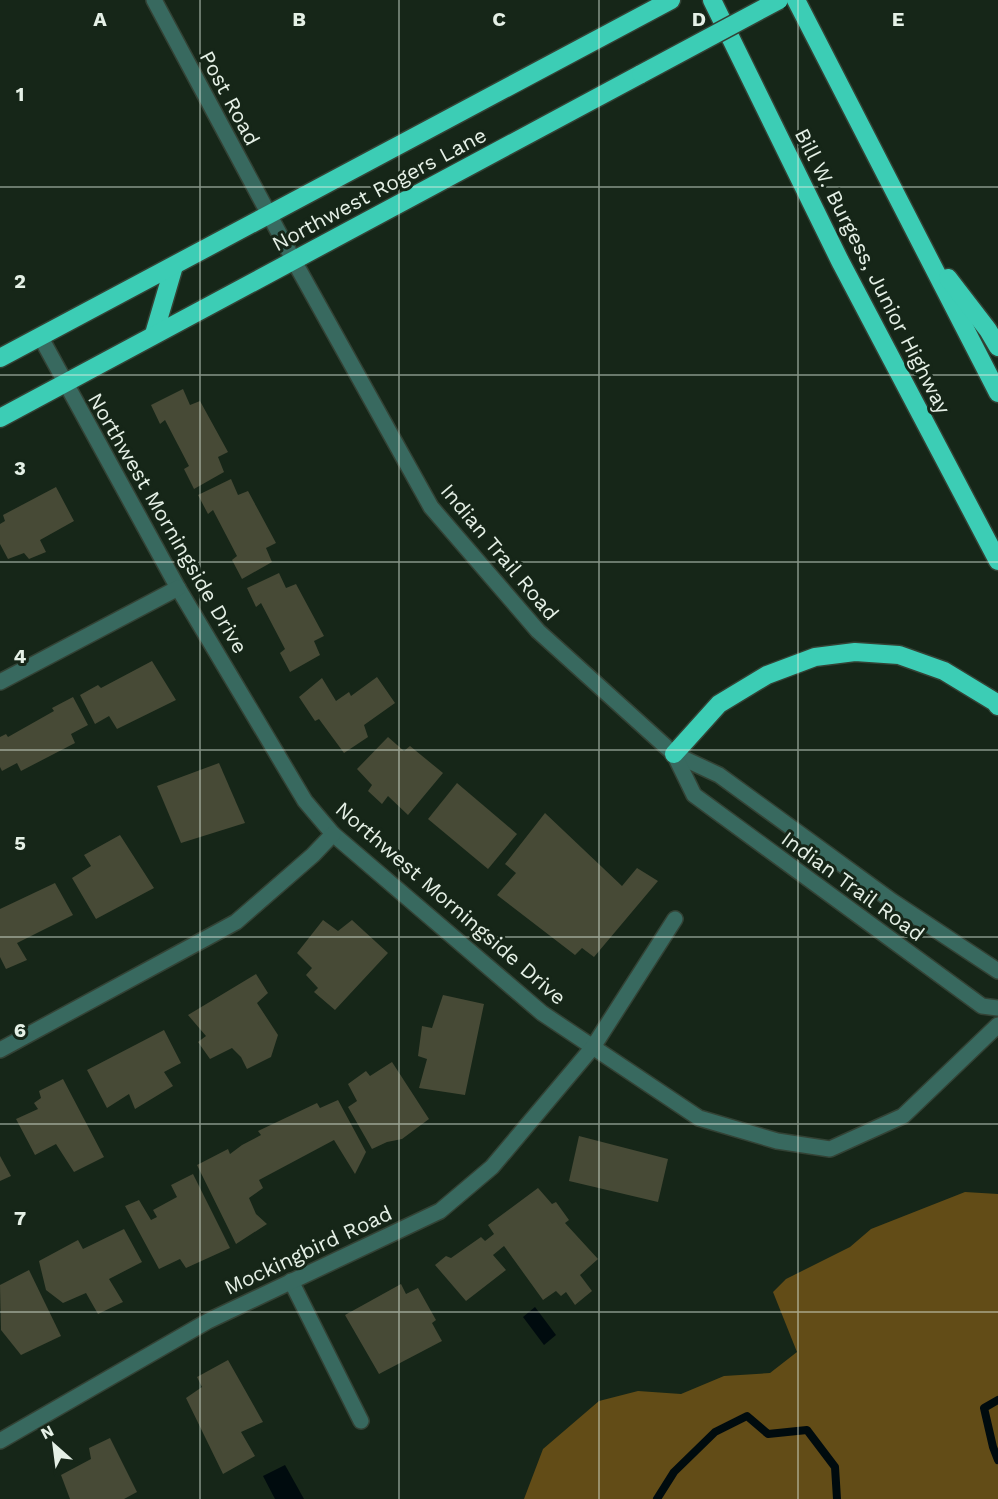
<svg xmlns="http://www.w3.org/2000/svg" width="998" height="1499" font-family="'Work Sans',sans-serif">
<style>
.forest{fill:#624c17}
.water{fill:#000b0e}
.lines{fill:none;stroke-linecap:round;stroke-linejoin:round}
.stream{stroke:#000b0e;stroke-width:8}
.building{fill:#474a36}
.minor-casing{stroke:#334235;stroke-width:18}
.highway-casing{stroke:#334235;stroke-width:21}
.minor{stroke:#38695f;stroke-width:15}
.highway{stroke:#3ccdb5;stroke-width:18}
.highway-bridge-casing{stroke:#334235;stroke-width:21;stroke-linecap:butt}
.highway-bridge{stroke:#3ccdb5;stroke-width:18}
.grid{fill:none;stroke:#e5f0e6;stroke-width:1.5;stroke-opacity:0.55}
.labels{text-anchor:middle;dominant-baseline:central;stroke-width:6;stroke-linejoin:round;paint-order:stroke}
.street-label{font-size:21px;fill:#e5f0e6;stroke:#162618}
.grid-label{font-size:20px;text-anchor:middle;font-weight:bold;fill:#e5f0e6;stroke:#162618;stroke-width:6;stroke-linejoin:round;paint-order:stroke}
</style>
<rect width="100%" height="100%" fill="#162618"/>
<polygon class="forest" points="965,1192 998,1194 998,1499 524,1499 543,1449 599,1401 638,1391 681,1394 724,1376 770,1373 797,1352 773,1292 786,1279 850,1247 871,1229"/>
<g class="water">
<polygon points="535,1307 556,1335 544,1345 523,1317"/>
<polygon points="285,1465 304,1499 275,1499 263,1476"/>
</g>
<g class="lines">
<g class="stream">
<polyline points="998,1400 984,1408 993,1447 998,1460"/>
<polyline points="657,1499 674,1472 715,1432 747,1416 768,1434 807,1430 835,1467 837,1499"/>
</g>
</g>
<g class="building">
<polygon points="183,389 190,405 200,401 228,452 218,457 224,472 194,489 184,469 189,466 165,420 160,424 151,405"/>
<polygon points="231,479 238,495 248,491 276,543 266,548 272,562 242,579 232,560 237,556 213,510 208,514 198,495"/>
<polygon points="56,487 74,521 40,540 46,552 29,559 24,553 8,559 0,544 0,524 5,521 3,515"/>
<polygon points="279,573 286,588 296,584 324,636 314,641 320,655 290,672 280,653 285,649 261,603 256,607 247,588"/>
<polygon points="152,661 176,700 117,729 109,716 95,724 80,695 98,685 101,688"/>
<polygon points="377,677 395,703 364,725 368,737 344,753 319,719 315,721 299,697 322,678 336,701 349,692 351,696"/>
<polygon points="73,697 88,725 71,734 75,743 21,771 17,763 2,771 0,767 0,737 6,734 8,737 54,711 52,708"/>
<polygon points="388,737 404,751 410,746 443,773 408,815 388,796 382,804 368,791 372,785 357,769"/>
<polygon points="219,763 245,823 181,843 157,786"/>
<polygon points="457,783 517,834 488,869 428,819"/>
<polygon points="545,813 622,886 637,868 658,881 594,957 582,948 575,955 497,895 516,873 505,864"/>
<polygon points="120,835 154,888 96,919 72,878 91,866 84,855"/>
<polygon points="55,883 73,915 17,943 27,960 6,969 0,957 0,909"/>
<polygon points="323,920 338,931 352,920 388,953 335,1010 314,992 318,988 306,975 312,968 297,953"/>
<polygon points="256,974 268,993 257,1003 278,1035 271,1057 247,1069 241,1057 232,1048 210,1059 198,1042 206,1036 188,1015"/>
<polygon points="443,995 484,1004 465,1095 419,1088 427,1059 418,1056 422,1026 432,1028"/>
<polygon points="164,1030 181,1063 164,1072 173,1086 135,1109 129,1094 107,1108 87,1070"/>
<polygon points="392,1062 429,1119 402,1139 387,1142 372,1149 348,1107 357,1101 348,1084 366,1071 370,1076"/>
<polygon points="63,1079 104,1157 74,1172 56,1144 35,1155 16,1119 38,1109 34,1103 41,1098 39,1091"/>
<polygon points="338,1100 366,1152 355,1174 334,1140 259,1180 263,1188 249,1198 256,1214 267,1224 236,1244 197,1165 228,1149 230,1154 242,1145 261,1135 258,1131 317,1103 320,1108"/>
<polygon points="579,1136 668,1159 658,1202 569,1181"/>
<polygon points="0,1156 11,1176 0,1181"/>
<polygon points="193,1174 230,1248 186,1268 180,1259 159,1269 125,1206 139,1200 151,1220 157,1217 153,1210 177,1197 171,1185"/>
<polygon points="538,1188 552,1204 556,1202 569,1220 565,1223 598,1259 580,1275 592,1291 575,1305 566,1292 561,1296 556,1291 543,1300 504,1246 493,1255 506,1270 466,1301 435,1265 446,1256 451,1258 481,1237 485,1241 494,1234 488,1225"/>
<polygon points="124,1229 142,1262 109,1279 123,1302 98,1314 86,1293 63,1303 46,1290 39,1261 78,1240 83,1249"/>
<polygon points="29,1270 61,1336 21,1355 1,1330 0,1285"/>
<polygon points="401,1284 406,1294 418,1288 436,1320 432,1323 442,1341 379,1374 345,1315"/>
<polygon points="228,1360 263,1422 241,1432 255,1456 223,1474 186,1398 202,1387 197,1377"/>
<polygon points="110,1438 137,1492 124,1499 70,1499 61,1475 91,1459 89,1448"/>
</g>
<g class="lines">
<g class="minor-casing">
<g id="minor">
<polyline points="154,0 294,261 431,507 538,631 674,754 719,775 892,901 998,971"/>
<polyline points="40,336 178,588 305,801 333,834 542,1013 699,1118 777,1141 830,1149 903,1116 998,1025"/>
<polyline points="0,682 178,588"/>
<polyline points="674,754 694,795 982,1006 998,1008"/>
<polyline points="0,1050 236,922 313,855 333,834"/>
<polyline points="291,1281 361,1421"/>
<polyline points="0,1441 208,1321 440,1211 492,1167 593,1047 675,919"/>
</g>
</g>
<g class="highway-casing">
<g id="highway">
<polyline points="712,0 840,261 998,561"/>
<polyline points="796,0 998,393"/>
<polyline points="948,278 988,330 998,347"/>
<polyline points="154,334 174,266"/>
<polyline points="0,358 671,0"/>
<polyline points="0,418 641,74"/>
<polyline points="674,754 719,704 767,675 815,657 855,652 899,655 944,671 995,702 998,706"/>
</g>
</g>
<use href="#minor" class="minor"/>
<use href="#highway" class="highway"/>
<g class="highway-bridge-casing">
<polyline id="highway-bridge" points="641,74 779,0"/>
</g>
<use href="#highway-bridge" class="highway-bridge"/>
</g>
<path class="grid" d="M200,0V1499M399,0V1499M599,0V1499M798,0V1499M0,187H998M0,375H998M0,562H998M0,750H998M0,937H998M0,1124H998M0,1312H998"/>
<g class="labels">
<g class="street-label">
<text transform="translate(230 98) rotate(62)">Post Road</text>
<text transform="translate(379 189) rotate(-28)">Northwest Rogers Lane</text>
<text transform="translate(873 271) rotate(63)">Bill W. Burgess, Junior Highway</text>
<text transform="translate(168 523) rotate(60)">Northwest Morningside Drive</text>
<text transform="translate(500 552) rotate(50)">Indian Trail Road</text>
<text transform="translate(853 886) rotate(36)">Indian Trail Road</text>
<text transform="translate(451 903) rotate(41)">Northwest Morningside Drive</text>
<text transform="translate(308 1250) rotate(-25)">Mockingbird Road</text>
</g>
</g>
<g class="grid-label">
<text x="100" y="26">A</text>
<text x="299" y="26">B</text>
<text x="499" y="26">C</text>
<text x="699" y="26">D</text>
<text x="898" y="26">E</text>
<text x="20" y="101">1</text>
<text x="20" y="288">2</text>
<text x="20" y="475">3</text>
<text x="20" y="663">4</text>
<text x="20" y="850">5</text>
<text x="20" y="1037">6</text>
<text x="20" y="1225">7</text>
</g>
<g transform="translate(54 1445) rotate(332)" stroke="#162618" stroke-width="4.5" paint-order="stroke">
<path d="M0-4.5L10 22L0 15L-10 22Z" fill="#e5f0e6"/>
<text y="-9" font-size="16" font-weight="bold" text-anchor="middle" fill="#e5f0e6">N</text>
</g>
</svg>
